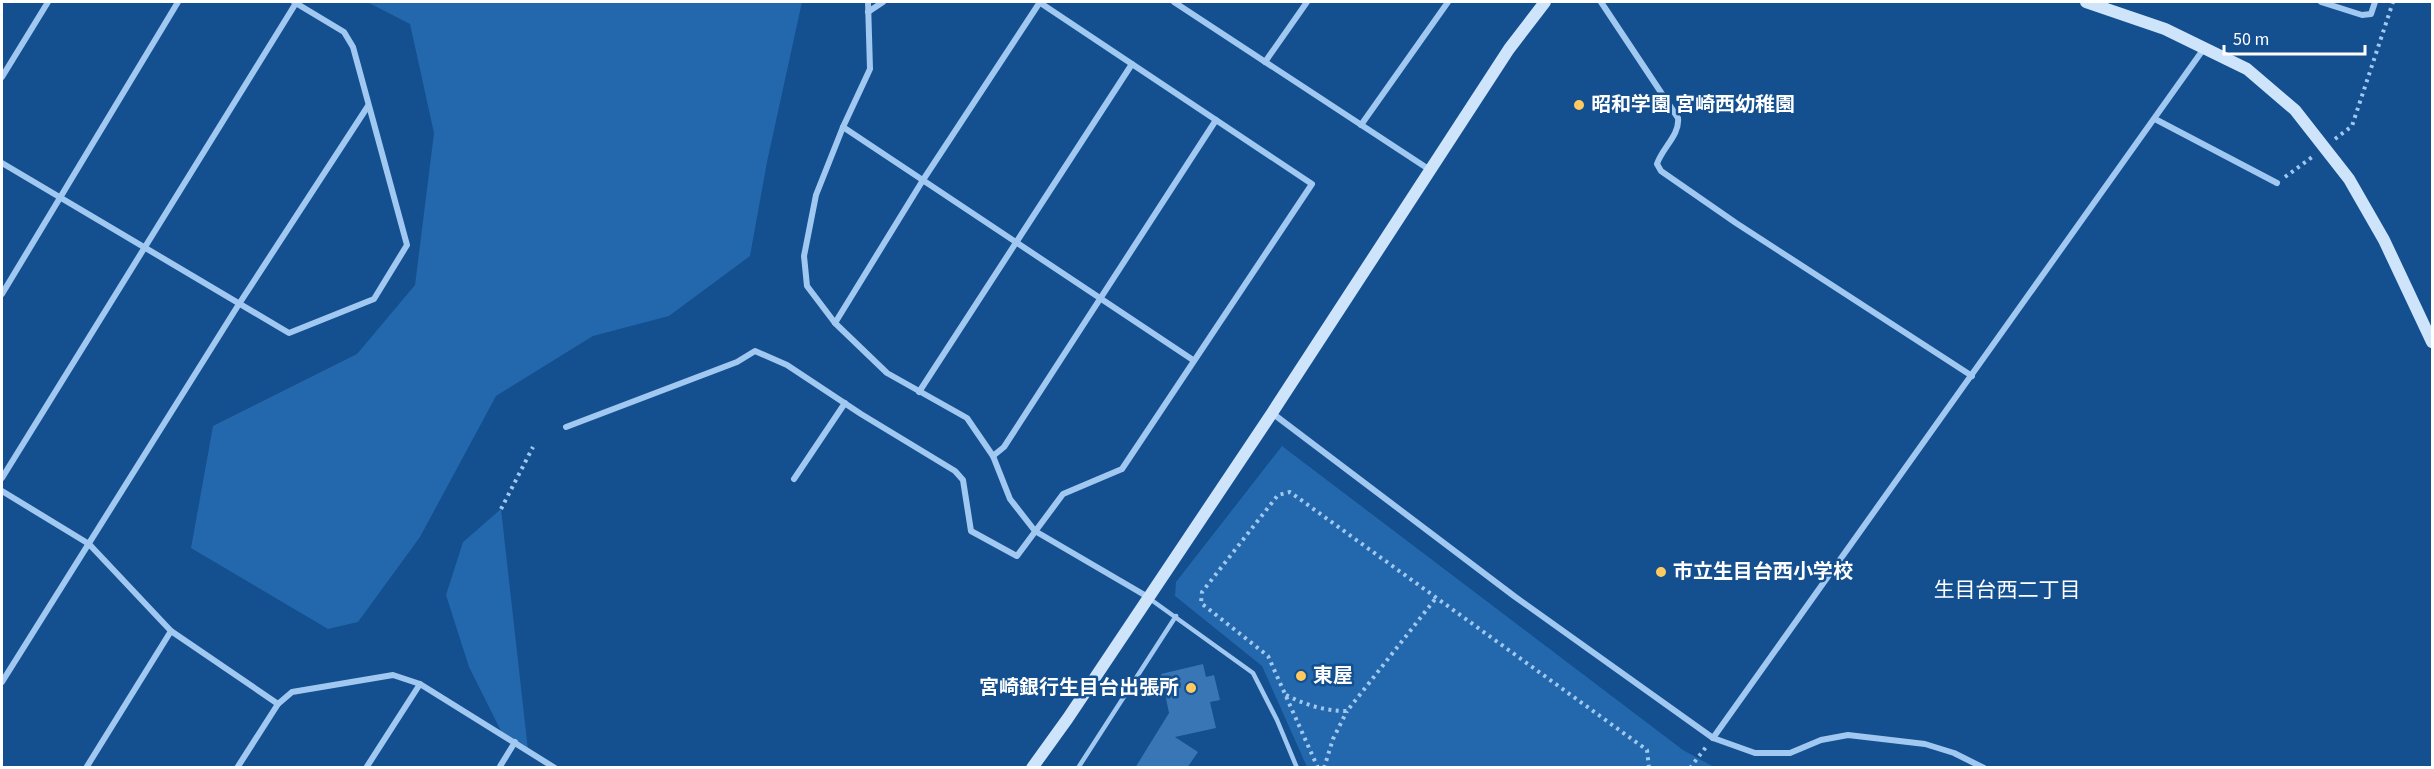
<svg xmlns="http://www.w3.org/2000/svg" width="2434" height="769" font-family="'Source Sans 3','Noto Sans JP',sans-serif">
<style>
.green{fill:#2367ac}
.building{fill:#3876b6}
.lines{fill:none;stroke-linecap:round;stroke-linejoin:round}
.path{stroke:#a0c8f1;stroke-width:4;stroke-dasharray:3 4.5;stroke-linecap:butt}
.lane{stroke:#a0c8f1;stroke-width:4.5}
.street{stroke:#a0c8f1;stroke-width:6}
.secondary{stroke:#cee4fb;stroke-width:12}
.poi-dot{fill:#ffca5f;stroke:#144f8f;stroke-width:2}
.labels{text-anchor:middle;dominant-baseline:central;stroke-width:5;stroke-linejoin:round;paint-order:stroke}
.poi-label{font-size:20px;font-weight:bold;fill:#fff;stroke:#144f8f;text-anchor:start}
.neighbourhood-label{font-size:21px;fill:#fff;stroke:#144f8f}
</style>
<rect width="100%" height="100%" fill="#144f8f"/>
<g class="green">
<polygon points="367,2 802,2 767,162 750,256 669,316 593,336 496,396 420,537 358,622 328,629 191,548 213,426 357,354 415,285 434,133 410,24"/>
<polygon points="1282,446 1683,750 1714,767 1307,767 1262,666 1175,596 1176,582"/>
<polygon points="501,509 528,750 503,735 469,667 446,595 463,542"/>
</g>
<polygon class="building" points="1203,664 1206,677 1214,675 1220,700 1210,702 1216,728 1175,737 1198,752 1187,768 1135,768 1169,713 1161,674"/>
<g class="lines">
<g class="path">
<polyline points="2335,139 2352,126 2393,2"/>
<polyline points="2285,177 2315,155"/>
<polyline points="501,509 533,447"/>
<path d="M1286,695C1306,705 1324,711 1347,711L1436,598"/>
<polyline points="1318,768 1268,656 1201,603 1202,592 1278,495 1290,492 1647,750 1649,768"/>
<polyline points="1324,768 1333,739 1347,711"/>
<polyline points="1690,768 1706,747"/>
</g>
<g class="lane">
<polyline points="1150,599 1253,673 1277,720 1297,768"/>
<polyline points="1078,768 1176,616"/>
</g>
<g class="street">
<polyline points="868,2 870,69 843,127 816,195 804,256 807,286 835,323 887,373 967,418 993,456 1010,499 1035,531 1148,597"/>
<polyline points="1174,2 1430,170"/>
<path d="M1601,2L1678,118C1680,135 1662,148 1657,164L1661,171L1736,223L1972,376"/>
<polyline points="2321,2 2362,15 2371,14 2375,2"/>
<polyline points="868,12 883,2"/>
<polyline points="1265,62 1307,2"/>
<polyline points="2,77 48,2"/>
<polyline points="2155,119 2277,183"/>
<polyline points="1361,125 1448,2"/>
<polyline points="843,127 1193,360"/>
<polyline points="2,163 289,333 374,299 407,245 353,47 344,32 294,2"/>
<polyline points="2,294 178,2"/>
<polyline points="835,323 923,180 1040,2"/>
<polyline points="919,392 1132,64"/>
<polyline points="1272,413 1514,596 1713,738 1755,753 1790,753 1821,740 1848,735 1925,744 1954,753 1984,768"/>
<polyline points="566,427 737,362 755,351 787,365 861,414 955,471 963,480 971,531 1017,556 1063,494 1122,469 1312,184 1039,2"/>
<polyline points="993,456 1004,447 1216,120"/>
<polyline points="2,478 296,3"/>
<polyline points="794,479 845,403"/>
<polyline points="2,491 89,544 171,631 278,704"/>
<polyline points="2,682 239,304 368,106"/>
<polyline points="1713,738 2205,47"/>
<polyline points="86,768 171,631"/>
<polyline points="237,768 278,704 292,692 393,675 420,684 555,768"/>
<polyline points="366,768 420,684"/>
<polyline points="499,768 515,742"/>
</g>
<g class="secondary">
<polyline points="2086,2 2165,29 2247,69 2295,110 2349,179 2384,240 2432,342"/>
<polyline points="1032,768 1068,718 1272,413 1509,49 1545,2"/>
</g>
</g>
<g class="poi-dot">
<circle cx="1579" cy="105" r="6"/>
<circle cx="1661" cy="572" r="6"/>
<circle cx="1301" cy="676" r="6"/>
<circle cx="1191" cy="688" r="6"/>
</g>
<g class="labels">
<g class="poi-label">
<text x="1591" y="105">昭和学園 宮崎西幼稚園</text>
<text x="1673" y="572">市立生目台西小学校</text>
<text x="1313" y="676">東屋</text>
<text x="1179" y="688" text-anchor="end">宮崎銀行生目台出張所</text>
</g>
<g class="neighbourhood-label">
<text x="2007" y="590">生目台西二丁目</text>
</g>
</g>
<rect width="2434" height="769" fill="none" stroke="#ffffff" stroke-width="6"/>
<path d="M2224 45v9h141v-9" fill="none" stroke="#ffffff" stroke-width="3"/>
<text x="2233" y="45" font-size="18" fill="#ffffff" stroke="#144f8f" stroke-width="4.5" paint-order="stroke">50 m</text>
</svg>
